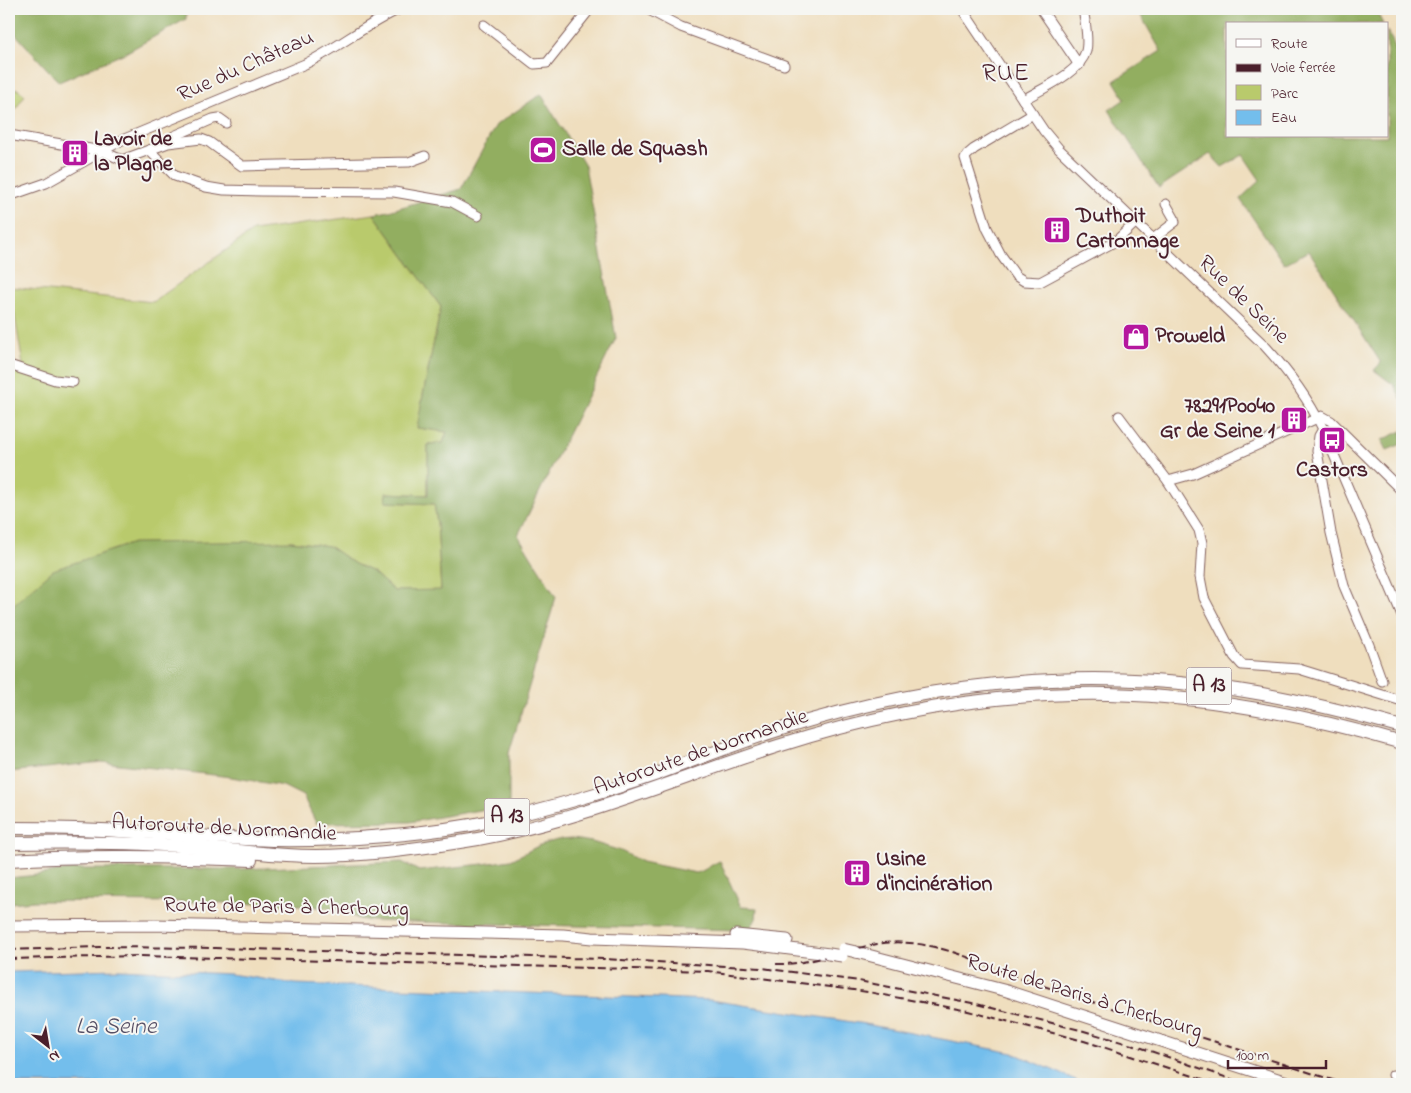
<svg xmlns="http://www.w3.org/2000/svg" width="1411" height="1093" font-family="'Indie Flower',sans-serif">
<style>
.green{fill:#b9ca6c;stroke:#82744c}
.forest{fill:#92ae60;stroke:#6e6646}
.water{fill:#73beec;stroke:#5e6e8c}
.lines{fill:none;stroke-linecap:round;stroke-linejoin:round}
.minor-casing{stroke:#84625e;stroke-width:11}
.major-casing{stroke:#84625e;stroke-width:13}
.highway-casing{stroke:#84625e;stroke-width:14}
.minor{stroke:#fff;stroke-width:9}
.major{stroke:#fff;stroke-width:11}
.highway{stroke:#fff;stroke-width:12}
.rail{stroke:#4a1f2b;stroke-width:2;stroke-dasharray:8 4;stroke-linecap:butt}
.major-bridge-casing{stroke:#84625e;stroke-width:13;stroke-linecap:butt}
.major-bridge{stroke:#fff;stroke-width:11}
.labels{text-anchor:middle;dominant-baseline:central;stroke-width:4;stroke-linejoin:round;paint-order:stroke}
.shield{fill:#f6f6f2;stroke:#7e6067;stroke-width:1}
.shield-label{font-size:21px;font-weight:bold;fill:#4a1f2b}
.street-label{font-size:22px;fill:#4a1f2b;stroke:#f6f6f2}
.poi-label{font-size:22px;font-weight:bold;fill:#4a1f2b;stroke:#f6f6f2;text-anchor:start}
.water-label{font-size:24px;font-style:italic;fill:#564f65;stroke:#f6f6f2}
.quarter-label{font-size:25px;letter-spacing:1px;fill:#4a1f2b;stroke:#f6f6f2}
</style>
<rect width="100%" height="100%" fill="#f6f6f2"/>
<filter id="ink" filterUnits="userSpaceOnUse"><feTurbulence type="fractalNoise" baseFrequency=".02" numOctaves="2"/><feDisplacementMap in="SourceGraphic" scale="10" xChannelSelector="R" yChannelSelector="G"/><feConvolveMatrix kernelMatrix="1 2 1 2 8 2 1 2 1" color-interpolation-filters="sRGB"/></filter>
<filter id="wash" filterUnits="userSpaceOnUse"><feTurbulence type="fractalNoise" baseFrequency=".0096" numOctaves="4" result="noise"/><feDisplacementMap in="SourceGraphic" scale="20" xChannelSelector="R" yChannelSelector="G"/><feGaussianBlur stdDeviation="1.12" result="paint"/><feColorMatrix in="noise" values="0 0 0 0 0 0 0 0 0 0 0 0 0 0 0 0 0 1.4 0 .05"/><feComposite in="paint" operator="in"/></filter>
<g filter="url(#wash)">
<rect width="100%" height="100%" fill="#efdebe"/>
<g class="green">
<polygon points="16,88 25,95 13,113 9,110 9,99"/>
<polygon points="374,214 441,307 422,400 418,428 447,432 443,443 428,444 428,495 386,493 385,502 434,504 437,522 441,591 394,591 373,572 355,564 328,546 291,541 12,606 9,605 9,362 23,365 10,287 153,302 253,231"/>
</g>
<g class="forest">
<polygon points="9,9 186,9 186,19 127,52 59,82 9,27"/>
<polygon points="1137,9 1375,9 1383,24 1227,24 1227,136 1387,136 1387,31 1393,42 1402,69 1402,400 1394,385 1374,370 1381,363 1309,251 1284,264 1240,199 1260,180 1243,155 1222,167 1210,154 1159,188 1109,110 1125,99 1114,81 1161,51"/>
<polygon points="541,94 585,166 616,338 518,535 556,597 509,753 509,805 410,822 316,823 303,796 283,786 231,777 102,762 9,772 9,605 12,606 53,570 133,543 291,541 329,546 355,564 373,572 394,591 441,590 437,522 434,504 385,502 386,493 428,495 428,444 443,443 447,432 417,428 422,400 441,307 374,214 389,211 461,189 496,125"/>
<polygon points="1402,431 1402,444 1387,450 1382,440"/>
<path d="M572,839L592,842L621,851L642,862L696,873C705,871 710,865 720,861L741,907L757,908L756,919L751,927L740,930L372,921L359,919L336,909L299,905L192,902L34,901L9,903V878L37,875L74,869H241L402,862L419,871L483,864L511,860L540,845L557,840Z"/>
</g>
<polygon class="water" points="119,969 230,974 296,984 710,1000 865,1024 1013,1053 1076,1080 1078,1084 9,1084 9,972"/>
</g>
<g filter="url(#ink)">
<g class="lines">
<g class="minor-casing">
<g id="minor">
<polyline points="647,9 681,27 784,65"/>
<path d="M962,9L1044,131L1059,149L1264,345C1287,370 1308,398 1323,429L1402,615"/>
<polyline points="1041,9 1079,65"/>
<polyline points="484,25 534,64 547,63 590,9"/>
<path d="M1023,100C1041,89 1080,73 1086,51C1089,39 1085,21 1083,9"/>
<polyline points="1033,114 974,149 967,155 965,158 987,228 1001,255 1016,276 1024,281 1040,282 1116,241 1135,223"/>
<polyline points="9,135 102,151 122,160 168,143 201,139 209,142 242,166 409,162 425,156"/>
<polyline points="168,142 174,136 213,119 219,118 226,123"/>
<polyline points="149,150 175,176 206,187 224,190 262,191 394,192 452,202 478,216"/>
<path d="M9,196L46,183L122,140L305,64C338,48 366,24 400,9"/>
<polyline points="1153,239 1175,222 1174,218 1166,204"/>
<polyline points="9,365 55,380 73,382"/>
<polyline points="1119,416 1168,481 1199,530 1202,543 1200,577 1204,598 1234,656 1242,665 1299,669 1402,701"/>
<polyline points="1323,429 1319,436 1317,451 1331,533 1344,586 1369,645 1382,681"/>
<polyline points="1168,481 1193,474 1322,416 1331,421 1402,491"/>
<polyline points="1393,1075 1402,1079"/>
</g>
</g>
<g class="major-casing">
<g id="major">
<polyline points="9,926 155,925 563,935 592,938 743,943 829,954"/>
<polyline points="736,935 787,940"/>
<polyline points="856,952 1007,991 1293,1084"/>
</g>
</g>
<g class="highway-casing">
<g id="highway">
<path d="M9,828C52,828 94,829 137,832C182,834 227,839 272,840C339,841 406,836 471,825C534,813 596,795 657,774C697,759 737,743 778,730C917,686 1062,668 1207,686C1273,693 1338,709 1402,727"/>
<path d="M9,843C66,842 123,842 180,846C216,848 251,853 287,855C347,859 418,849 478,839C582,820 678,778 778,746C884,712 996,692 1108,694C1208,696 1306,715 1402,743"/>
<path d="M9,860C90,855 170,857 251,860"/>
</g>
</g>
<use href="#minor" class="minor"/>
<use href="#major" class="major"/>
<use href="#highway" class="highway"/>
<g class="rail">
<polyline points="9,950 99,947 216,948 603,959 762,968 859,981 972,1003 1084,1031 1142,1048 1245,1084"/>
<polyline points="9,959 141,956 708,971 868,992 968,1011 1084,1041 1218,1084"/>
<path d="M776,964C811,965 843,950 877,944C924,936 974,959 1016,977L1345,1084"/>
</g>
<g class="major-bridge-casing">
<g id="major-bridge">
<polyline points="843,949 856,952"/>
<polyline points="829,954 842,956"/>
</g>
</g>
<use href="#major-bridge" class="major-bridge"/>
</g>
</g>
<defs>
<g id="stadium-square" transform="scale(1.4375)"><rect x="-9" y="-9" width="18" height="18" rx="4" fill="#b5179e" stroke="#f6f6f2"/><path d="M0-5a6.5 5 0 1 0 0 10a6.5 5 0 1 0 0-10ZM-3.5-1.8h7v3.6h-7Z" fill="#fff"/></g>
<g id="building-square" transform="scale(1.4375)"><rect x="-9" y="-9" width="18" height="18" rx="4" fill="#b5179e" stroke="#f6f6f2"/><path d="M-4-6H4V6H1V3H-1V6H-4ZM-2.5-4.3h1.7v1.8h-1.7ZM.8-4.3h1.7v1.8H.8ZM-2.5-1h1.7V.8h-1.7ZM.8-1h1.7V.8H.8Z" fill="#fff"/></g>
<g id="shop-square" transform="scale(1.4375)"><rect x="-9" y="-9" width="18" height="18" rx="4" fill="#b5179e" stroke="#f6f6f2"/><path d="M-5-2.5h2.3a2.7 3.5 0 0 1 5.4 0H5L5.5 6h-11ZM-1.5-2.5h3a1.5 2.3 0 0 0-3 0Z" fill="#fff"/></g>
<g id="bus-square" transform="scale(1.4375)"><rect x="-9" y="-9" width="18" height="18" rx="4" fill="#b5179e" stroke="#f6f6f2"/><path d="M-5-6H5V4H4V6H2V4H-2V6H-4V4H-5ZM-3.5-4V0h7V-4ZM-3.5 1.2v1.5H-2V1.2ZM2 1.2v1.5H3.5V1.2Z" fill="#fff"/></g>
</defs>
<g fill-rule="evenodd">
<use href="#stadium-square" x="543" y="150"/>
<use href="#building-square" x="75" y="153"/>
<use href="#building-square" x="1057" y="230"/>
<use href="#shop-square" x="1136" y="337"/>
<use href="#building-square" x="1294" y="420"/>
<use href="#bus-square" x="1332" y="440"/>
<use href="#building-square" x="857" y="873"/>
</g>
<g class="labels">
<g class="shield">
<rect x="1186.5" y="667.5" width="45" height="37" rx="4"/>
<rect x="484.5" y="798.5" width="45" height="37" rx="4"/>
</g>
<g class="shield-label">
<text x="1209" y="686">A 13</text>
<text x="507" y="817">A 13</text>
</g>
<g class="street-label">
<text transform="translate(246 67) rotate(-24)">Rue du Château</text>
<text transform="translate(1243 300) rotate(44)">Rue de Seine</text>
<text transform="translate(701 753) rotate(-19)">Autoroute de Normandie</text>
<text transform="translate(224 829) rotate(3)">Autoroute de Normandie</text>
<text transform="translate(286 908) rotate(1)">Route de Paris à Cherbourg</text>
<text transform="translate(1084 997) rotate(17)">Route de Paris à Cherbourg</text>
</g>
<g class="poi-label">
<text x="94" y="140">Lavoir de<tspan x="94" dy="25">la Plagne</tspan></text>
<text x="562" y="150">Salle de Squash</text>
<text x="1076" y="217">Duthoit<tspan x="1076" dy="25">Cartonnage</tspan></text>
<text x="1155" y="337">Proweld</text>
<text x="1275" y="407" text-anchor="end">78291P0040<tspan x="1275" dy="25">Gr de Seine 1</tspan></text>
<text x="1332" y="471" text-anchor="middle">Castors</text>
<text x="876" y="860">Usine<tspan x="876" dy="25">d'incinération</tspan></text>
</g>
<g class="water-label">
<text x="116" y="1027">La Seine</text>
</g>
<g class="quarter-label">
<text x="1006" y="74">RUE</text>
</g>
</g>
<rect width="1411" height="1093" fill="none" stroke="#f6f6f2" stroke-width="30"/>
<rect x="1226" y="22" width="162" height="115" fill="#f6f6f2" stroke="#b1a0a2"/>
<rect x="1236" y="39" width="25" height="8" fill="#ffffff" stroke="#b1a0a2"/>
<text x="1271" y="48" font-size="15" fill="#4a1f2b">Route</text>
<rect x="1236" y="64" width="25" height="8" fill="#4a1f2b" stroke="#b1a0a2"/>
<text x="1271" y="72" font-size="15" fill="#4a1f2b">Voie ferrée</text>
<rect x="1236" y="85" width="25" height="15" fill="#b9ca6c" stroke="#b1a0a2"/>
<text x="1271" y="98" font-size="15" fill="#4a1f2b">Parc</text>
<rect x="1236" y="110" width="25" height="15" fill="#73beec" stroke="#b1a0a2"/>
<text x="1271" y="122" font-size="15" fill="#4a1f2b">Eau</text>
<g transform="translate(48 1046) rotate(149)" stroke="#f6f6f2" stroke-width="4" paint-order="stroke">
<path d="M0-4L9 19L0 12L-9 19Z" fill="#4a1f2b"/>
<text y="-8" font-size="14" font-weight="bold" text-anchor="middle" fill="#4a1f2b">N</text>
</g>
<path d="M1228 1060v8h98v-8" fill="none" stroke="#4a1f2b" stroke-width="2.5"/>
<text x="1236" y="1060" font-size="15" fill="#4a1f2b" stroke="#f6f6f2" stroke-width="4" paint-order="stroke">100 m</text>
</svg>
